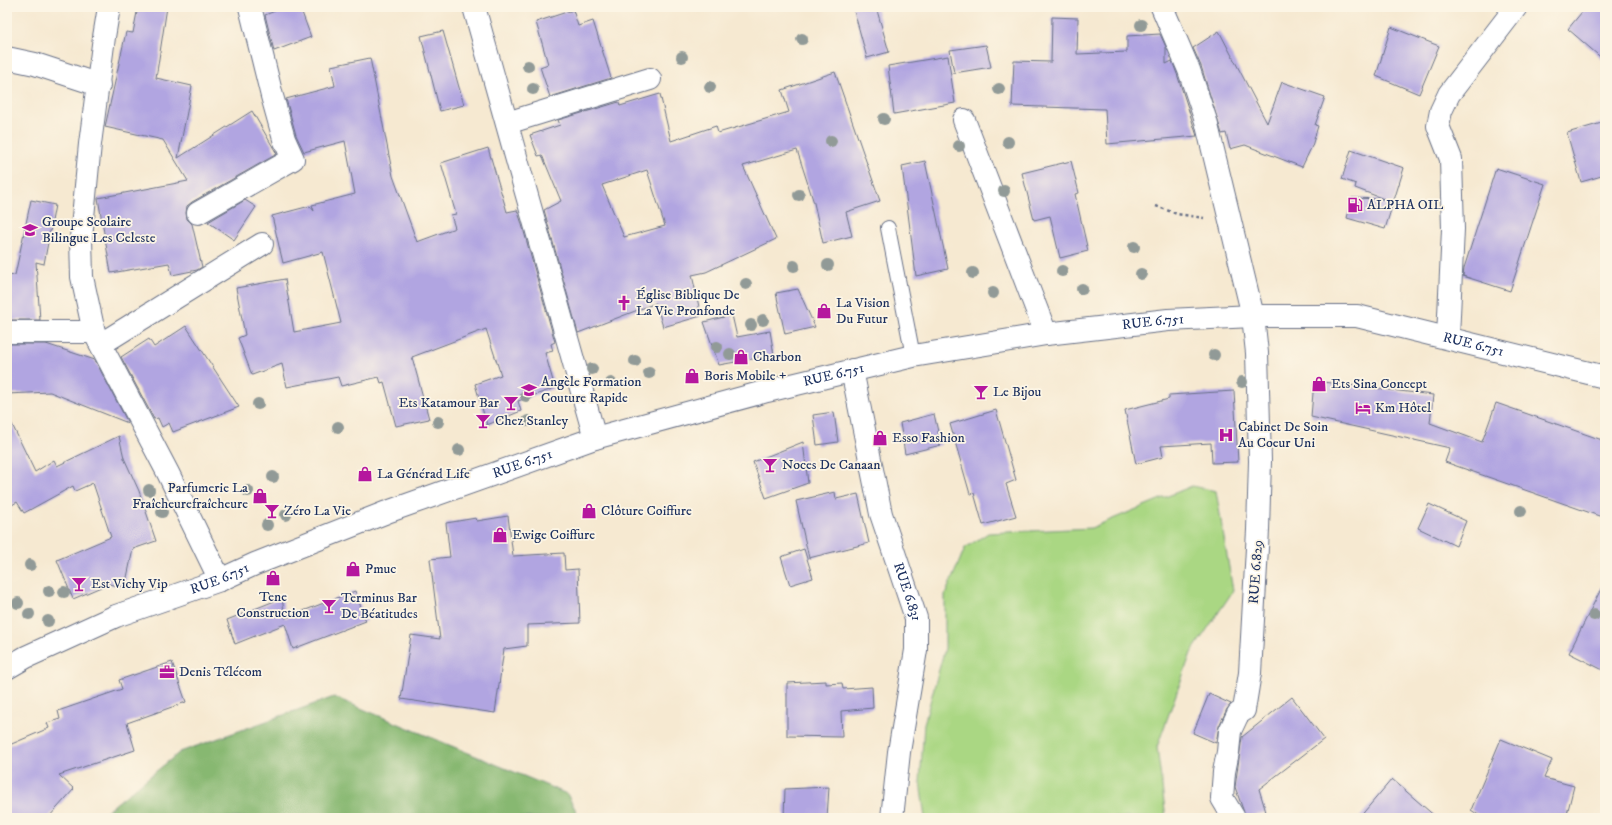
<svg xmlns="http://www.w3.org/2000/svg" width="1612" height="825" font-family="'IM FELL DW Pica',serif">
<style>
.green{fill:#aad783;stroke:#628370}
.forest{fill:#87b871;stroke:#517468}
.building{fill:#b1a5e1;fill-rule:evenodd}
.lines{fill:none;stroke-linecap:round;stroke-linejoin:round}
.service-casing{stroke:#687086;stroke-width:16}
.minor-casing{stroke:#687086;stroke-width:24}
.primary-casing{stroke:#687086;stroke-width:24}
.path{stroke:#687086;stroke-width:2.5;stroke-dasharray:3 3;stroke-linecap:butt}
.service{stroke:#fff;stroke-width:14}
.minor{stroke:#fff;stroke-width:22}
.primary{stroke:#fff;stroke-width:22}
.tree{fill:#919a97}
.labels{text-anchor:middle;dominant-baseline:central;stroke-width:3.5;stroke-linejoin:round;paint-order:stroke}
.poi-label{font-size:14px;fill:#1b2f5e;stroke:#fcf5e5;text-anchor:start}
.street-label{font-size:14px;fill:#1b2f5e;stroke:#fcf5e5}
</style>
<rect width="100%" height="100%" fill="#fcf5e5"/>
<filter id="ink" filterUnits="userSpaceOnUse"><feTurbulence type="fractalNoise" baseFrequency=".025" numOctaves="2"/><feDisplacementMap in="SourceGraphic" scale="8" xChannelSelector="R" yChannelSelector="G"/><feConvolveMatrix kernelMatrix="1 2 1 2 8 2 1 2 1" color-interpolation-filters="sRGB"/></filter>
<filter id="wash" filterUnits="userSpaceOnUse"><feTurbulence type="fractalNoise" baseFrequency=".012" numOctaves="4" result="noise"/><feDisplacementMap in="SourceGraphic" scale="16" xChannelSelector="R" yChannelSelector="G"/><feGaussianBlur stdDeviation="0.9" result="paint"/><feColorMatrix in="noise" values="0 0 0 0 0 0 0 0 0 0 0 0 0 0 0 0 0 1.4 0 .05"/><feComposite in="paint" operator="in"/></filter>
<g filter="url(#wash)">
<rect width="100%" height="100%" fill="#f6e9d1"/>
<polygon class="green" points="1192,486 1216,491 1233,591 1191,653 1157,747 1166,818 925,818 920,782 924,724 945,648 945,595 965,548 988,533 1091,528"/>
<polygon class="forest" points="334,697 567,794 580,818 98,818 180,752"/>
<g id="blocks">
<g class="building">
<polygon points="138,7 167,7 156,78 192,86 178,158 252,111 277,154 192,202 187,206 186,213 187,219 192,224 202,267 197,270 172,275 169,263 111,273 98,198 188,181 163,140 105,127 126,32 133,33"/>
<polygon points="285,7 300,7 311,37 274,51 265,15"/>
<polygon points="853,7 876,7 889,52 867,58"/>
<polygon points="1586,7 1605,7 1605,61 1568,29"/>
<polygon points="573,10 578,26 593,21 611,78 550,97 540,67 548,64 536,22"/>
<polygon points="1052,17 1078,18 1077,54 1127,52 1127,36 1160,34 1166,47 1166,64 1172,61 1177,74 1197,136 1107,144 1105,109 1012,106 1014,61 1051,62"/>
<polygon points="1391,27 1439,46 1419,94 1376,76"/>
<polygon points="443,31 464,105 440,111 421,36"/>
<polygon points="1219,31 1267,123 1282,82 1325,97 1315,125 1318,126 1312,146 1302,167 1245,145 1230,149 1226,133 1222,134 1201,66 1193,48"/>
<polygon points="986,45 991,67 954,73 950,50"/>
<polygon points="948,56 955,103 894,114 888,66"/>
<polygon points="370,58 393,176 417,242 455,228 451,215 456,214 441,163 488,148 507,212 517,210 521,221 555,342 551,344 553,351 545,353 555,388 518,401 521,411 487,425 475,384 501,375 486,329 412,357 429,419 396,426 384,382 381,383 379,377 341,386 338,377 287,387 282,364 252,375 238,338 245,335 236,288 285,279 294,332 341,323 323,252 283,263 272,216 310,206 314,211 312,205 355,194 345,141 304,152 296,135 286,99 335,86 331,66"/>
<path d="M835,72L880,201L846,212L852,236L823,243L814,203L797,150L743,166L776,239L706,272L692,275L701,316L663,327L656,303L578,333L544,210L561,201L542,155L538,156L530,135L560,125L558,120L619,102L620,106L660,94L671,141L716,126L718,133L789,112L782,90ZM647,170L665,226L624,237L602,185Z"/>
<polygon points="1605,122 1605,175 1581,182 1567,133"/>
<polygon points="1351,150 1404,168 1385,229 1347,218 1352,198 1384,199 1355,188 1356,184 1342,179"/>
<polygon points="925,161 948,269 916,276 902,166"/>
<polygon points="1071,161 1079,193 1075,194 1088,251 1060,258 1050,216 1034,220 1022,173"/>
<polygon points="1496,168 1545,184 1510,291 1463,276 1464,268"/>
<polygon points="31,200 55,205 44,264 36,262 40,320 7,320 7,276 15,275"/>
<polygon points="245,200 256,207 234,240 208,222"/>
<polygon points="798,289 815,327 785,334 776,293"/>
<polygon points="732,315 737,337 770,331 774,355 719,365 704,322"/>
<polygon points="186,326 239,407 173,432 169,423 162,427 158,418 154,419 121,357 149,339 154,347"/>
<polygon points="7,344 46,344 95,360 128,423 50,392 7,394"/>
<polygon points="1314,381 1433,395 1430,423 1482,442 1496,403 1605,441 1605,518 1445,462 1450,448 1311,417"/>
<polygon points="1234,391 1238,462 1212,463 1211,443 1161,446 1163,457 1136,464 1125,410 1169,399 1169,395"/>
<polygon points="996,410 1016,480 1006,484 1016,516 983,525 974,493 970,494 950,424"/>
<polygon points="834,412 838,442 817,445 813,415"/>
<polygon points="7,414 35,472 54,460 57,466 119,436 124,458 139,491 156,541 133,549 125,587 108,584 73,599 57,560 111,537 93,483 75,491 73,486 24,513 17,502 7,508"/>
<polygon points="934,414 941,445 905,454 900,423"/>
<polygon points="803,442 808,483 766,498 753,462"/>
<polygon points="835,492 836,499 858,494 869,543 809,558 796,501"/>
<polygon points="1429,504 1466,521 1456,546 1418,528"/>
<polygon points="508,516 513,556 564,553 565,570 578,569 580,623 527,625 527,646 504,649 495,713 401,699 411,635 440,639 430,559 450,557 446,523 476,518 477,521"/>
<polygon points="804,549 813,578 790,585 781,557"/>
<polygon points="1605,581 1605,671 1569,653"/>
<polygon points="355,591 366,621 293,649 285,624 235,644 227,620 282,598 285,618"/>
<polygon points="172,662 186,702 127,723 135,750 59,775 74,789 48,818 7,818 7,746 49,728 47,723 60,719 58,711 122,689 119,680"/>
<polygon points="826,681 826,684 842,683 843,689 872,687 873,708 841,711 842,737 787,736 787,683"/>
<polygon points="1209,694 1231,704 1227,709 1219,726 1216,743 1193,733"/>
<polygon points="1292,697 1324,739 1259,789 1266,812 1246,818 1235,787 1242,737"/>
<polygon points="1501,739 1552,760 1544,778 1574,786 1566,818 1483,818 1471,810"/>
<polygon points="1392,779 1437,818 1359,818"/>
<polygon points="829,787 827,818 784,818 785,789"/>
</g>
</g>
</g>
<g filter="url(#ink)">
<use href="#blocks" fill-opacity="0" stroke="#687086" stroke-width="1"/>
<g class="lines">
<g class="service-casing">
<polyline id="service" points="888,228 913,356"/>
</g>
<g class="minor-casing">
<g id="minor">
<polyline points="109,7 104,37 90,144 81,238 82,277 94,332 168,473 220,580"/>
<polyline points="474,7 595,438"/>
<polyline points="1162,7 1189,70 1206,121 1253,316 1257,353 1260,461 1258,530 1250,673 1244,710 1238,714 1230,731 1228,752 1224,772 1222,798 1234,818"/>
<polyline points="7,58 35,64 99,85"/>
<polyline points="964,120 1046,334"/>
<polyline points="507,123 650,79"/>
<polyline points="198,213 293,159 284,139 272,96 250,7"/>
<polyline points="7,332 94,332"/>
<polyline points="1448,337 1453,229 1452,195 1451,159 1438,126 1441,111 1449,94 1516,7"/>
<polyline points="101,344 262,244"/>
<path id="s1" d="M852,370L881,514L916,618V650L899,752L892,818"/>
</g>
</g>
<g class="primary-casing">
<g id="primary">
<path id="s2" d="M7,668L26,657L116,616L220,580L255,564L387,512L595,438L767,391L913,356L1046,334L1168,320L1253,316H1357L1605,377"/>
</g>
</g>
<polyline class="path" points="1156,206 1177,214 1204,218"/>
<use href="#service" class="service"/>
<use href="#minor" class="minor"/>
<use href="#primary" class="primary"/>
</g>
<g class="tree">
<circle cx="1141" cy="25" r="6"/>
<circle cx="802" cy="39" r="6"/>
<circle cx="682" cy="57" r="6"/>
<circle cx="528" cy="66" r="6"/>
<circle cx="710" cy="87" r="6"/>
<circle cx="533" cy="89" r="6"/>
<circle cx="999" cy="89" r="6"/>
<circle cx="884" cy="119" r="6"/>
<circle cx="831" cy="141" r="6"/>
<circle cx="1008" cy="142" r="6"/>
<circle cx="959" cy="146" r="6"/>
<circle cx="1004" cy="191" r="6"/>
<circle cx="799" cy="195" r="6"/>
<circle cx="1134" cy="247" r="6"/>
<circle cx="828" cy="265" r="6"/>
<circle cx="794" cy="266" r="6"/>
<circle cx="1062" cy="271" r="6"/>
<circle cx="973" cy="273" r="6"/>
<circle cx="1141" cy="274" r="6"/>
<circle cx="746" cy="284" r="6"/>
<circle cx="1082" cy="289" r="6"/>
<circle cx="993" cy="293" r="6"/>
<circle cx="763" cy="320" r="6"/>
<circle cx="751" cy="325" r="6"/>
<circle cx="717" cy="347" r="6"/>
<circle cx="730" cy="354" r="6"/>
<circle cx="1214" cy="355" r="6"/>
<circle cx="635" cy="361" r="6"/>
<circle cx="592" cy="369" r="6"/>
<circle cx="649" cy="373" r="6"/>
<circle cx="1242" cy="382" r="6"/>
<circle cx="611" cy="383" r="6"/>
<circle cx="526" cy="396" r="6"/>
<circle cx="258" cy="404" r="6"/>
<circle cx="528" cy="421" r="6"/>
<circle cx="438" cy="422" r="6"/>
<circle cx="338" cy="427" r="6"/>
<circle cx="459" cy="450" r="6"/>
<circle cx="273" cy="477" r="6"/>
<circle cx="149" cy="490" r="6"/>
<circle cx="248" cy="491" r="6"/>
<circle cx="1521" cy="511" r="6"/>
<circle cx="162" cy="512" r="6"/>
<circle cx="286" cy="515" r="6"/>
<circle cx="267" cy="525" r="6"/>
<circle cx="30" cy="565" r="6"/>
<circle cx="49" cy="591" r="6"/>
<circle cx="64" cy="592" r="6"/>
<circle cx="18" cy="603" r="6"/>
<circle cx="29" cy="614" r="6"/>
<circle cx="1594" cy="615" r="6"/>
<circle cx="48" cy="621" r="6"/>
</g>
</g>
<defs>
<g id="fuel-bare" transform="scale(1.2)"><path d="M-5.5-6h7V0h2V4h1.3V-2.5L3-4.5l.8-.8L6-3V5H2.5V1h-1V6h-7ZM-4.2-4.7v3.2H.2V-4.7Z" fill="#b5179e" stroke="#fcf5e5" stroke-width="2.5" paint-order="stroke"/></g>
<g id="school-bare" transform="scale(1.2)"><path d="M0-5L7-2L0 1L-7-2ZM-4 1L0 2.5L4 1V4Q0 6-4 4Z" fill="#b5179e" stroke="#fcf5e5" stroke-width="2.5" paint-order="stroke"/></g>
<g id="church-bare" transform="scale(1.2)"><path d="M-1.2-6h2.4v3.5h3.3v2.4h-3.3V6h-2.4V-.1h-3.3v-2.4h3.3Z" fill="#b5179e" stroke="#fcf5e5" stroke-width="2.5" paint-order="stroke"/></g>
<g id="shop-bare" transform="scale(1.2)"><path d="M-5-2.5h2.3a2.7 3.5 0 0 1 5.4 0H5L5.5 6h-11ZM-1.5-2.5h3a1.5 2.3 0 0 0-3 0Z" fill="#b5179e" stroke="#fcf5e5" stroke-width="2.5" paint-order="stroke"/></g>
<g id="university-bare" transform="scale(1.2)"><path d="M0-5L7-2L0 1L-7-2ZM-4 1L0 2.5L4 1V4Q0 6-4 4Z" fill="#b5179e" stroke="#fcf5e5" stroke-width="2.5" paint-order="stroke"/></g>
<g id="bar-bare" transform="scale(1.2)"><path d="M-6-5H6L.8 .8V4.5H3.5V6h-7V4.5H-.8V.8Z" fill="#b5179e" stroke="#fcf5e5" stroke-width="2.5" paint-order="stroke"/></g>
<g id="hotel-bare" transform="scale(1.2)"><path d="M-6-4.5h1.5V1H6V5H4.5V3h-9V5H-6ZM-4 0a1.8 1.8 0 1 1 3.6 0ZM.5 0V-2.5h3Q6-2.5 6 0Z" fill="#b5179e" stroke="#fcf5e5" stroke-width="2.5" paint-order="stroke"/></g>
<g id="hospital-bare" transform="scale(1.2)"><path d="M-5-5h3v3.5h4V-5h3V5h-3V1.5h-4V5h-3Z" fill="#b5179e" stroke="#fcf5e5" stroke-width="2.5" paint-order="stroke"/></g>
<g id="office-bare" transform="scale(1.2)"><path d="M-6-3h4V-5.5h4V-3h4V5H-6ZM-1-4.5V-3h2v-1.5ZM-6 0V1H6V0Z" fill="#b5179e" stroke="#fcf5e5" stroke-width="2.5" paint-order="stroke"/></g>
</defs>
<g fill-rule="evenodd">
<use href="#fuel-bare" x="1355" y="205"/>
<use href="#school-bare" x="30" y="230"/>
<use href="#church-bare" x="624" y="303"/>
<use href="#shop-bare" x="824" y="311"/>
<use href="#shop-bare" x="741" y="357"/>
<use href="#shop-bare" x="692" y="376"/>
<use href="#shop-bare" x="1319" y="384"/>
<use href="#university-bare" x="529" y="390"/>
<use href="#bar-bare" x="981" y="392"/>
<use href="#bar-bare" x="511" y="403"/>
<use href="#hotel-bare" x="1363" y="408"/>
<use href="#bar-bare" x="483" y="421"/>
<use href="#hospital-bare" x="1226" y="435"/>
<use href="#shop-bare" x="880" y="438"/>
<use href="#bar-bare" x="770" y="465"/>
<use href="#shop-bare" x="365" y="474"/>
<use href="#shop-bare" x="260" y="496"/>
<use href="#bar-bare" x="272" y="511"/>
<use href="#shop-bare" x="589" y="511"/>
<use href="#shop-bare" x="500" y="535"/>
<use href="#shop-bare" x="353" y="569"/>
<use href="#shop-bare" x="273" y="578"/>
<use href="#bar-bare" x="79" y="584"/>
<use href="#bar-bare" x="329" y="606"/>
<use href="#office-bare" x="167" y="672"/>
</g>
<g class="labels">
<g class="poi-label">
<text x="1367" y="205">ALPHA OIL</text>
<text x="42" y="222">Groupe Scolaire<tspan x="42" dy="16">Bilingue Les Celeste</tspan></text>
<text x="636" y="295">Église Biblique De<tspan x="636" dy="16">La Vie Pronfonde</tspan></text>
<text x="836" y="303">La Vision<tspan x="836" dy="16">Du Futur</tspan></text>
<text x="753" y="357">Charbon</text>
<text x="704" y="376">Boris Mobile +</text>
<text x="541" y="382">Angèle Formation<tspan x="541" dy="16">Couture Rapide</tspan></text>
<text x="1331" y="384">Ets Sina Concept</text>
<text x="993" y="392">Le Bijou</text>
<text x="499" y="403" text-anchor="end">Ets Katamour Bar</text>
<text x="1375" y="408">Km Hôtel</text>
<text x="495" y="421">Chez Stanley</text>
<text x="1238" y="427">Cabinet De Soin<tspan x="1238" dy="16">Au Coeur Uni</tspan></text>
<text x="892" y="438">Esso Fashion</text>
<text x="782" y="465">Noces De Canaan</text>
<text x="377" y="474">La Générad Life</text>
<text x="248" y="488" text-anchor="end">Parfumerie La<tspan x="248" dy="16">Fraîcheurefraîcheure</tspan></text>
<text x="284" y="511">Zéro La Vie</text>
<text x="601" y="511">Clôture Coiffure</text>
<text x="512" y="535">Ewige Coiffure</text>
<text x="365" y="569">Pmuc</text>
<text x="91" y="584">Est Vichy Vip</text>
<text x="273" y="597" text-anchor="middle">Tene<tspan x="273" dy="16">Construction</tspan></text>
<text x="341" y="598">Terminus Bar<tspan x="341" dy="16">De Béatitudes</tspan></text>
<text x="179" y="672">Denis Télécom</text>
</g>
<g class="street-label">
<text stroke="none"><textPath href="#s2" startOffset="1203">RUE 6.751</textPath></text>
<text stroke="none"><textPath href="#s2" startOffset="1527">RUE 6.751</textPath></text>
<text stroke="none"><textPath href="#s2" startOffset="879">RUE 6.751</textPath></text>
<text stroke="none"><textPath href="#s2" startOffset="555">RUE 6.751</textPath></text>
<text transform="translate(1256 572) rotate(-86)">RUE 6.829</text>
<text stroke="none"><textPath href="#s2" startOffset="231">RUE 6.751</textPath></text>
<text stroke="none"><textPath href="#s1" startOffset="229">RUE 6.831</textPath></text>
</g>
</g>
<rect width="1612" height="825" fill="none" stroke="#fcf5e5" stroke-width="24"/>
</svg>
